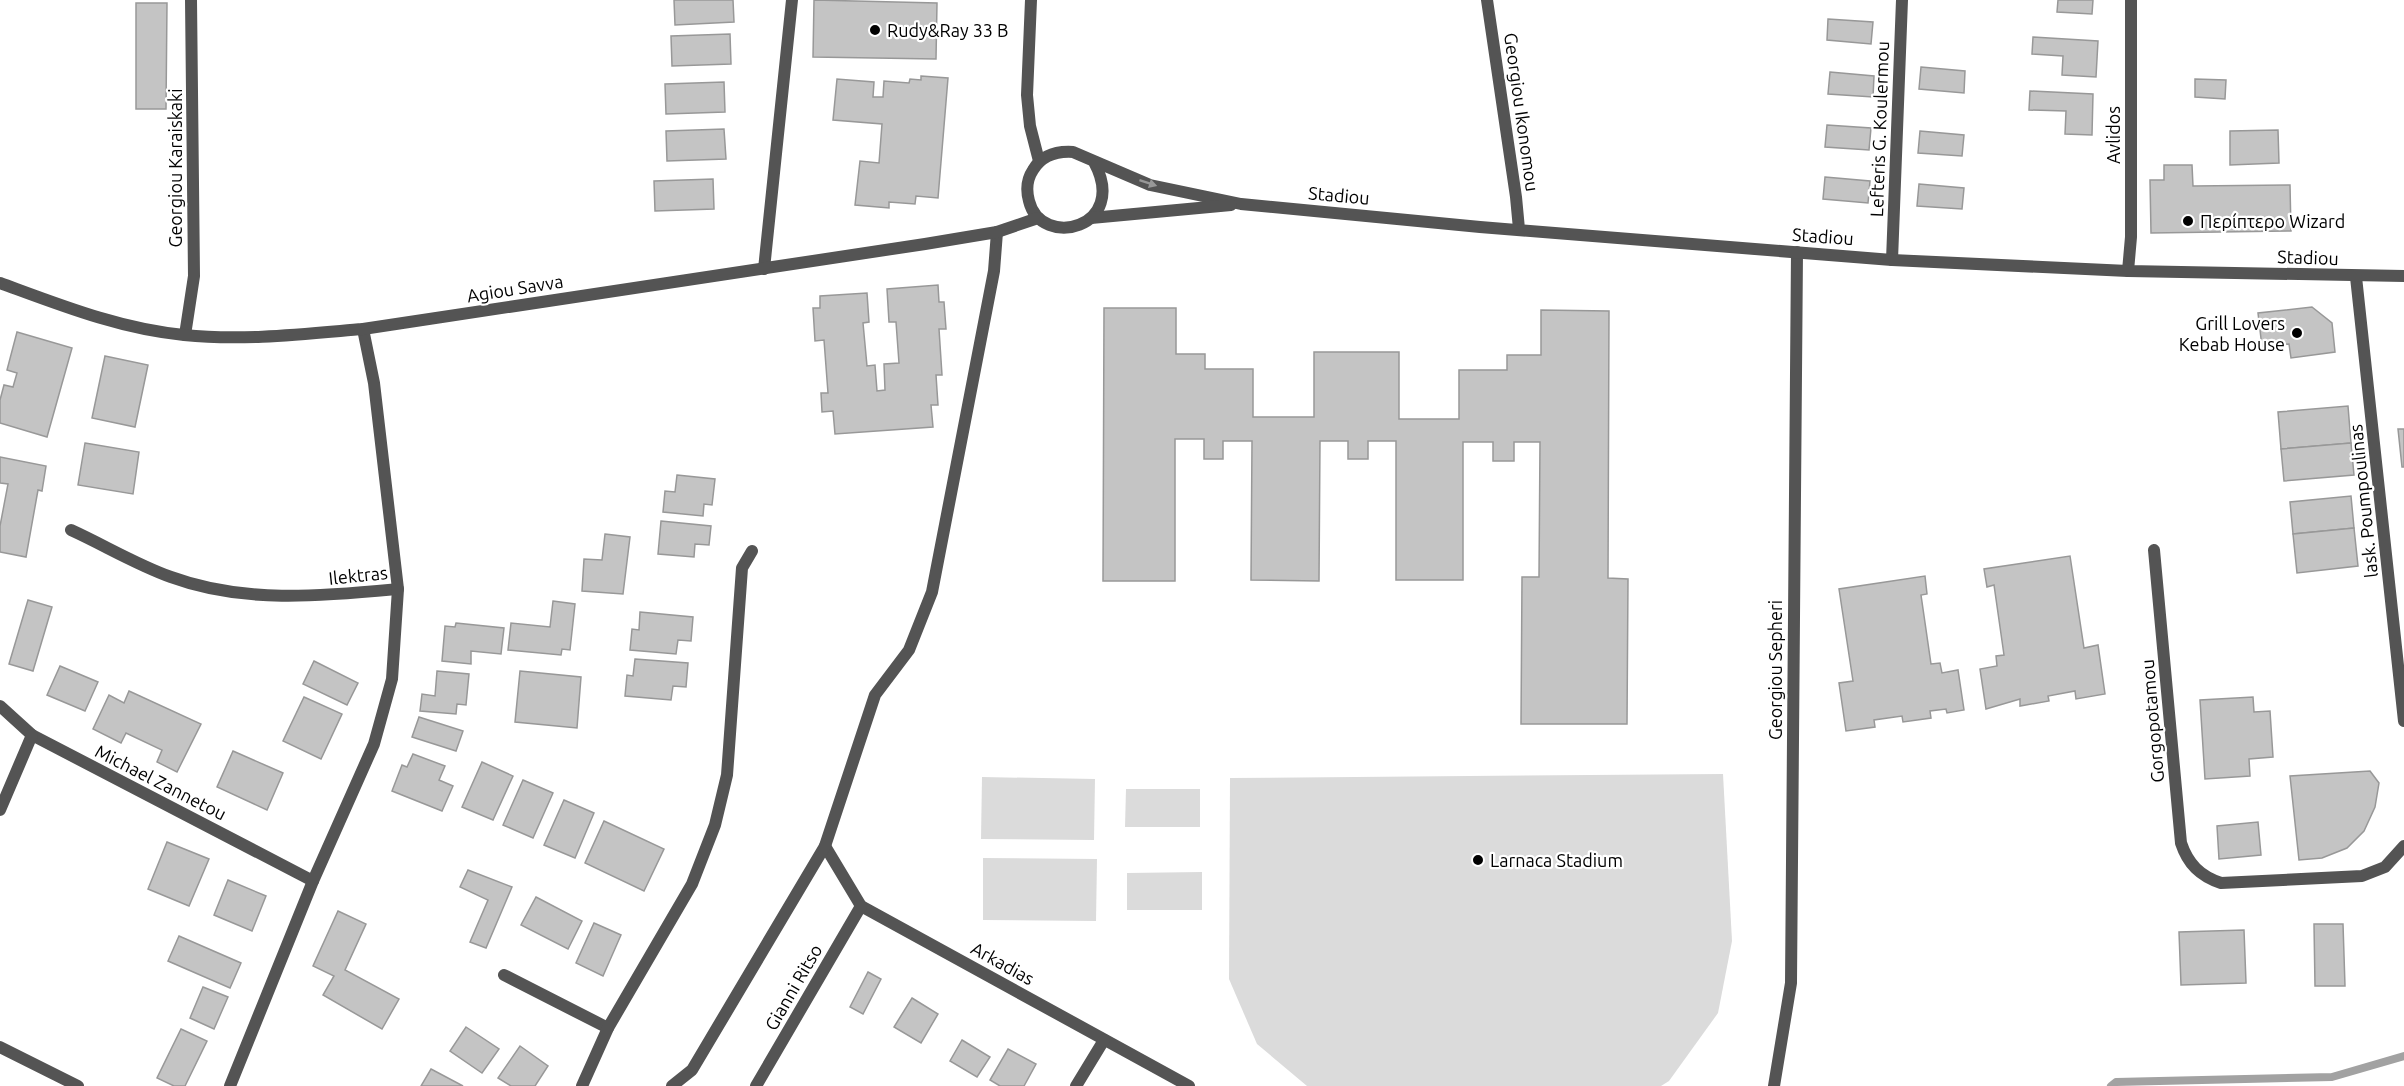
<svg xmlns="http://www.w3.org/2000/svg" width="2404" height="1086" font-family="Ubuntu,sans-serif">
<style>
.green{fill:#dbdbdb}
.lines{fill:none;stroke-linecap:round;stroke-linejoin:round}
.stream{stroke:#a2a2a2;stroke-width:8}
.building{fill:#c4c4c4;stroke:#989898;stroke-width:1.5}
.minor{stroke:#545454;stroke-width:12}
.tertiary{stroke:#545454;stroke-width:12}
.oneway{fill:#989898}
.poi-dot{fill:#000;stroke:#fff;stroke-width:2}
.labels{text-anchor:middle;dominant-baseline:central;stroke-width:4.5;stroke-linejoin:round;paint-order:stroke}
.poi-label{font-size:18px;fill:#000;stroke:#fff;text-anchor:start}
.street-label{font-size:18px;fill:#000;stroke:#fff}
</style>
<rect width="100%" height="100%" fill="#fff"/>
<g class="green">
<polygon points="1723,774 1732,941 1718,1013 1669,1081 1661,1086 1307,1086 1257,1044 1229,979 1230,778"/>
<polygon points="982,777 1095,779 1094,840 981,839"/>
<polygon points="1126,789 1200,789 1200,827 1125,827"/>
<polygon points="983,858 1097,859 1096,921 983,920"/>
<polygon points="1202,872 1202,910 1127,910 1127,873"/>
</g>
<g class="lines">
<polyline class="stream" points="2111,1086 2116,1082 2332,1077 2404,1056"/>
</g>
<g class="building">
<polygon points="674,0 733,0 734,22 675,25"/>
<polygon points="814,0 937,3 936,59 813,57"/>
<polygon points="2058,0 2093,0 2092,14 2057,12"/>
<polygon points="136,3 167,3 166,109 136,109"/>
<polygon points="1828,19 1873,22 1871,44 1827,40"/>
<polygon points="730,34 731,64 672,66 671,36"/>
<polygon points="2033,37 2098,41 2096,77 2062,75 2063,56 2032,54"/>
<polygon points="1921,67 1965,71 1964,93 1919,89"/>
<polygon points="1830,72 1874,76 1873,97 1828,94"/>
<polygon points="921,76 948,78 938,198 916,196 915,204 889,202 889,208 855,205 860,161 879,163 882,124 833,120 837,79 874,82 873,97 883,97 884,81 909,83 910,79 921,80"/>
<polygon points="2195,79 2226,80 2225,99 2195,97"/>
<polygon points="724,82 725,112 666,114 665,84"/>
<polygon points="2030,91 2093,94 2092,135 2065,134 2066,111 2029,110"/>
<polygon points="1827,125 1871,128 1869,150 1825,147"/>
<polygon points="724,129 726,159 667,161 666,131"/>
<polygon points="2278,130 2279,163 2230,165 2230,131"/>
<polygon points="1920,131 1964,135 1962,156 1918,153"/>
<polygon points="2164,165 2192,165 2193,186 2290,185 2291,231 2151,233 2150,180 2164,180"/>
<polygon points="1825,177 1870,181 1868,203 1823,199"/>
<polygon points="713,179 714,209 655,211 654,181"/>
<polygon points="1919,184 1964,188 1962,209 1917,206"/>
<polygon points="938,285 939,302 944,302 946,329 939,329 942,375 936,375 938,405 931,405 933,427 835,434 833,411 822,412 821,393 828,393 824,340 815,341 813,308 820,308 820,296 867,293 869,322 863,323 867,366 875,365 877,391 885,390 884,364 899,363 896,322 889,322 887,289"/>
<polygon points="2312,307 2332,323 2335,352 2291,358 2289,344 2262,347 2258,313"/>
<polygon points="1104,308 1176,308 1176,354 1205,354 1205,369 1253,369 1253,417 1314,417 1314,352 1399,352 1399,419 1459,419 1459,370 1507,370 1507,355 1541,355 1541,310 1609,311 1608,578 1628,579 1627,724 1521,724 1522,577 1539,577 1540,442 1514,442 1514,461 1493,461 1493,442 1463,442 1463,580 1396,580 1396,441 1368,441 1368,459 1348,459 1348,441 1320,441 1319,581 1251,580 1252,441 1223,441 1223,459 1204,459 1204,439 1175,439 1175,581 1103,581"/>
<polygon points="17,332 72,348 47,437 0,423 0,400 4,385 13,387 17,373 7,370"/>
<polygon points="105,356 148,365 135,427 92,418"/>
<polygon points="2348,406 2351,443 2281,449 2278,412"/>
<polygon points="2398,429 2404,429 2404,467 2402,467"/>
<polygon points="85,443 139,452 133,494 78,485"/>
<polygon points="2351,443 2354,475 2284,481 2281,449"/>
<polygon points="0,457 46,466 42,491 38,490 26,557 0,552 0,526 8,484 0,483"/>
<polygon points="677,475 715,479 712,505 704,504 703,516 663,512 665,491 675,492"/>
<polygon points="2351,496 2354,528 2293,534 2290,502"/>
<polygon points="661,521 711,526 709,545 695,544 694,557 658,554"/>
<polygon points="2354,528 2358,566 2297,573 2293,534"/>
<polygon points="605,534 630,537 623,594 582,591 584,559 602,560"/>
<polygon points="2070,556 2084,648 2098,645 2105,694 2076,699 2075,691 2048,696 2049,701 2020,706 2020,699 1986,709 1980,669 1997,666 1996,656 2004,655 1994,585 1987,587 1984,569"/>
<polygon points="1925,576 1927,594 1921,595 1931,664 1940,663 1942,673 1958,670 1964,710 1947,713 1946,709 1930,711 1931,718 1903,722 1902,716 1874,720 1875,727 1846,731 1839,683 1853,681 1839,589"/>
<polygon points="28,600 52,607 33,671 9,664"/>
<polygon points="553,601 575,604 570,650 562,649 561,655 508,650 511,623 550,627"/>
<polygon points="640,612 693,617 691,641 678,640 676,654 630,650 632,629 639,630"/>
<polygon points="456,623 504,628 501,654 471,651 471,664 442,661 445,626 455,627"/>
<polygon points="635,659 688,663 686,687 673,686 671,700 625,696 627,675 633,676"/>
<polygon points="314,661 358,683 347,705 303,684"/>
<polygon points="60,666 98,682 85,711 47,695"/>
<polygon points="437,671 469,674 466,705 457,704 456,714 420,711 422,694 435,696"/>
<polygon points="520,671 581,677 577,728 515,722"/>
<polygon points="129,691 201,724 177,772 157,762 162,750 126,733 121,743 93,729 109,695 124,703"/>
<polygon points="304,697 342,714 321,759 283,741"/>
<polygon points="2253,697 2254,712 2270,711 2273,757 2249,759 2250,776 2205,779 2200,700"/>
<polygon points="419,717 463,731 456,751 412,737"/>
<polygon points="233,751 283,773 267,810 217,787"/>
<polygon points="413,754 445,766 439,780 453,786 442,811 392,791 402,765 407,767"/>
<polygon points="482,762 513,776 493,820 462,807"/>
<polygon points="2370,771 2379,783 2375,807 2364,831 2347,848 2322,858 2299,860 2290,776"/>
<polygon points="523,780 553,793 533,838 503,825"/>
<polygon points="564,800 594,813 575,858 544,845"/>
<polygon points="604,821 664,849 644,891 585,863"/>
<polygon points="2258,822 2261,855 2219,859 2217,826"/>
<polygon points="167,842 209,859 189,906 148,889"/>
<polygon points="468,870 512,887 486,948 470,942 488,900 460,887"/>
<polygon points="228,880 266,896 252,931 214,915"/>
<polygon points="536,897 582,921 568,949 521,925"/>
<polygon points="338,911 366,924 345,970 399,999 382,1029 323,995 334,976 313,966"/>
<polygon points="594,923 621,935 603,976 576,963"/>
<polygon points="2314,924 2343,924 2345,986 2315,986"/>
<polygon points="2244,930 2246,983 2181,985 2179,932"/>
<polygon points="179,936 241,963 230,988 168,961"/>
<polygon points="868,972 881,979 863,1014 850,1007"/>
<polygon points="203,987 228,997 214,1029 190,1018"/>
<polygon points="912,998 938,1014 921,1043 894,1027"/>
<polygon points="466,1027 499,1049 482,1073 450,1051"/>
<polygon points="181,1029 207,1041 185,1086 174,1086 157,1078"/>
<polygon points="962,1040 990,1057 977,1077 950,1061"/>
<polygon points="520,1046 548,1066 535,1086 511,1086 498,1078"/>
<polygon points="1008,1049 1036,1064 1024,1086 1000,1086 990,1080"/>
<polygon points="431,1069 463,1086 421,1086"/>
</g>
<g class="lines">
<g class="minor">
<polyline points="1031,0 1027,95 1030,126 1039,161"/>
<polyline points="1487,0 1516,197 1519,229"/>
<polyline points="1892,260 1902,0"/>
<polyline points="764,269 792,0"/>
<polyline points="2128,271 2131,237 2131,0"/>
<polyline points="2356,277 2404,721"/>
<polyline points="185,335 194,276 191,0"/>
<path d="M71,530C104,545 137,565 171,577C244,604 323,596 398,589"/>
<path d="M2154,550L2181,843C2188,864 2200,876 2221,883L2362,876L2385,867L2404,846"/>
<polyline points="0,706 32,735 313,881"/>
<polyline points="0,810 32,735"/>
<polyline points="825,846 861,906 1189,1086"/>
<polyline points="504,975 608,1028"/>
<polyline points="0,1047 78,1086"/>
<polyline points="230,1086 313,881 374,744 392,679 398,589 374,383 363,329"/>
<polyline points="582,1086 608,1028 692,884 715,825 727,775 742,568 752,551"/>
<polyline points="672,1086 692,1070 825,846 875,695 909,650 932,592 994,271 997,232"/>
<polyline points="756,1086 861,906"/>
<polyline points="1076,1086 1104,1040"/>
<polyline points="1774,1086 1791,983 1797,252"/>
</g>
<g class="tertiary">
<path d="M1094,162C1130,228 1041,250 1029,201C1026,190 1027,179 1033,170C1042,155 1057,151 1073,152L1150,185L1241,204L1480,227L1892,260L2128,271L2404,276"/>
<polyline points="1091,218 1231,205"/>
<path d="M0,283C60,305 120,329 184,335C244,341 304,334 363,329L925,244L997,232L1038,218"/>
</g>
</g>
<defs><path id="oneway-solid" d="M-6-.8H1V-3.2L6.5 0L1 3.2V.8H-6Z" transform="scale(1.5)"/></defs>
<use class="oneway" href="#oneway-solid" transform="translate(1148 183) rotate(18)"/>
<g class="poi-dot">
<circle cx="875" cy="30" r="6"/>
<circle cx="2188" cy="221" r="6"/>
<circle cx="2297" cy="333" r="6"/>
<circle cx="1478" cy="860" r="6"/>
</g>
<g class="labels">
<g class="poi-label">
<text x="887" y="30">Rudy&amp;Ray 33 B</text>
<text x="2200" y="221">Περίπτερο Wizard</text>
<text x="2285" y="323" text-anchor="end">Grill Lovers<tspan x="2285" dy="21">Kebab House</tspan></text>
<text x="1490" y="860">Larnaca Stadium</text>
</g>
<g class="street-label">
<text transform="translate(1522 112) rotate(82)">Georgiou Ikonomou</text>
<text transform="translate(1879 129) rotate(-88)">Lefteris G. Koulermou</text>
<text transform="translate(2113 135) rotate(-90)">Avlidos</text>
<text transform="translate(175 168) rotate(-90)">Georgiou Karaiskaki</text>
<text transform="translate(1339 195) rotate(5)">Stadiou</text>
<text transform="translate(1823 236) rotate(4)">Stadiou</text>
<text transform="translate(2308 257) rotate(2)">Stadiou</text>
<text transform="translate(515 288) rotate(-9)">Agiou Savva</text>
<text transform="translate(2363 501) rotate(-96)">lask. Poumpoulinas</text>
<text transform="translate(358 575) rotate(-6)">Ilektras</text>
<text transform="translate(1775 670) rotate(-90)">Georgiou Sepheri</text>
<text transform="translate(2152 721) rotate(-95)">Gorgopotamou</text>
<text transform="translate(161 782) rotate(27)">Michael Zannetou</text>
<text transform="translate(1003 963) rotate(29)">Arkadias</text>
<text transform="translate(793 987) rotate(-60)">Gianni Ritso</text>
</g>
</g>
</svg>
